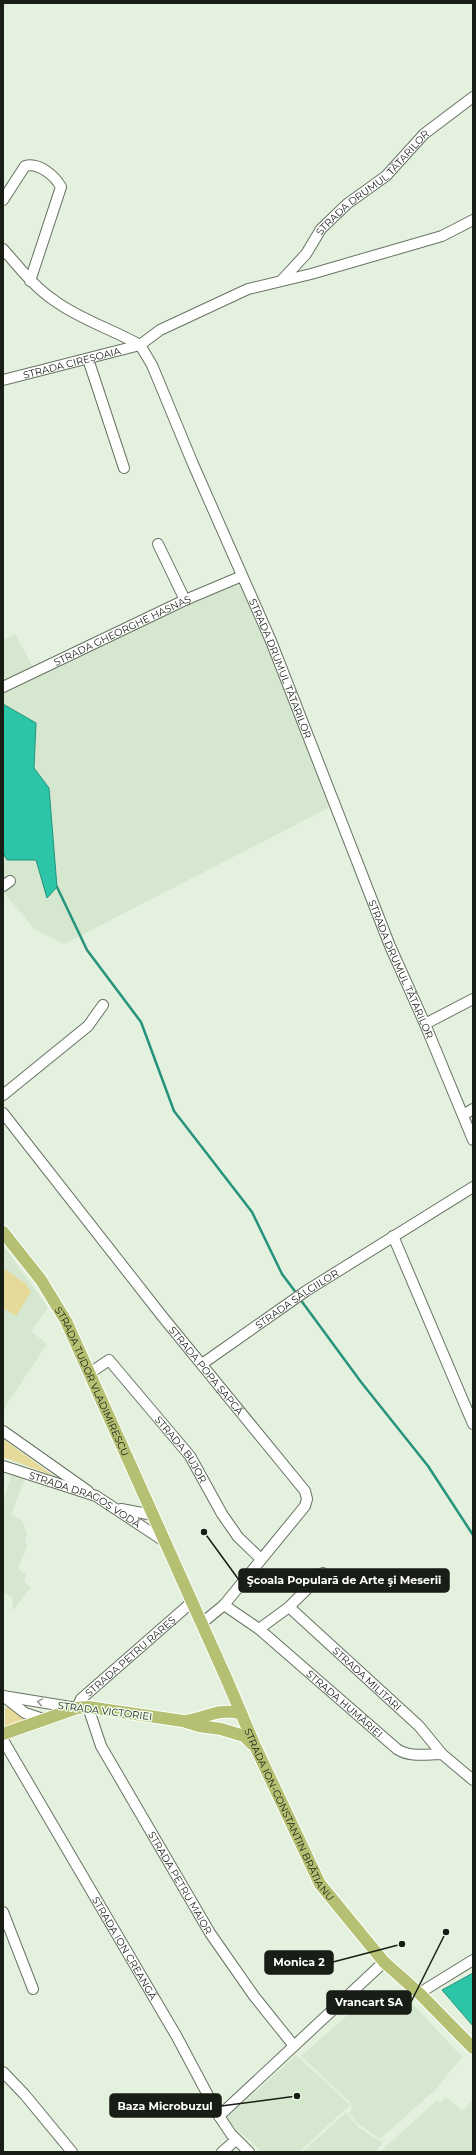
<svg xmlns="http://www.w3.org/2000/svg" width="476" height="2155" font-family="Montserrat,sans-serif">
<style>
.built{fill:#d5e7ce}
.green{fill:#e6da9b}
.water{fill:#2cc5a7;stroke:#26937c}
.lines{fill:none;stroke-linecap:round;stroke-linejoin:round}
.stream{stroke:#26937c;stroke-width:2.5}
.minor-casing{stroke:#687463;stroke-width:12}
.major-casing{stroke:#fff;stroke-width:14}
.minor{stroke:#fff;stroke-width:10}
.major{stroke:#b6c072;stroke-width:12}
.oneway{stroke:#979996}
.labels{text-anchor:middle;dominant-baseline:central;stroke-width:3;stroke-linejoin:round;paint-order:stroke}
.street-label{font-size:10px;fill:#181d16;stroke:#f0feeb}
.leader{fill:none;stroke:#181d16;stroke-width:1.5}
.callout-dot{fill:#181d16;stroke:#f0feeb;stroke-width:1.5}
.callout{fill:#181d16;stroke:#181d16;stroke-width:1.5}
.callout-label{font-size:11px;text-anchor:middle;font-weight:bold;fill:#fff}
</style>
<rect width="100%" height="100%" fill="#e3f1de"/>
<g class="built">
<polygon points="242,576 340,802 64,944 34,929 3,891 3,640 15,634 37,674"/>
<polygon points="3,1245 48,1308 31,1331 47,1344 3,1410"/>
<polygon points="12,1473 25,1478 11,1515 22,1521 27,1534 25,1540 27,1546 18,1568 26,1575 24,1582 31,1587 12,1611 13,1598 3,1593 3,1500"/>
<polygon points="366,1999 382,2014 389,2013 409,2000 462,2057 436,2089 380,2139 357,2123 349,2113 352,2108 350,2102 301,2056"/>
<polygon points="296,2055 350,2105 299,2152 262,2152 226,2119"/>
<polygon points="446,2097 462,2111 473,2100 473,2152 380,2152 436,2101 441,2103"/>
<polygon points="346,2113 359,2128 383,2143 375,2152 302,2152"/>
</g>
<g class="green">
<polygon points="3,1268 26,1284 31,1292 16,1316 3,1308"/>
<polygon points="3,1439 54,1476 3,1457"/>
<polygon points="8,1707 29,1716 28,1720 7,1727 5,1726 5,1708"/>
</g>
<g class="water">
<polygon points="3,704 36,723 34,768 49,788 57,887 47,898 36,860 7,860 3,853"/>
<polygon points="473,1973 473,2026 442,1990"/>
</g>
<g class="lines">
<g class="stream">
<polyline points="57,887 87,950 141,1022 174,1111 252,1212 282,1274 297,1294"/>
<polyline points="300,1299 361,1382 428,1466 473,1535"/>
</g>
<g class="minor-casing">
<g id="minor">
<path d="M3,200L25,166C39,162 55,176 61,187L30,281"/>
<path id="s1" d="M473,220L442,236L311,274L248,289L160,330L140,345L152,365L193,464L271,641L390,946L425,1024L473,1140"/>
<path d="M3,249C19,267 34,287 55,301C81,320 112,329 140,345"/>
<path id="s2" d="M282,280L306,254L321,229L347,204L386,176L424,134L473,97"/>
<polyline points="88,359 124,468"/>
<path id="s3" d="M3,380L140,345"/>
<polyline points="158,544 185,600"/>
<path id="s4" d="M3,687L185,600L242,576"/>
<polyline points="3,886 10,881"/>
<polyline points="425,1024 473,999"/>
<polyline points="3,1095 88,1026 103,1005"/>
<path id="s5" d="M3,1113L162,1316L305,1491L307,1499L305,1506L224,1605L202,1623"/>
<polyline points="463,1115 473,1109"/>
<polyline points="393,1236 473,1424"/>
<path id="s6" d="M202,1364L306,1291L473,1187"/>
<path id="s7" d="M90,1373L109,1360L190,1456L222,1514L238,1537L261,1559"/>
<polyline points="3,1431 88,1491"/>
<path id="s8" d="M3,1466L96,1496L164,1541"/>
<polyline points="121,1509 153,1515"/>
<path id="s9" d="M224,1605L259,1629L397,1749C410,1758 427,1754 442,1754L473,1780"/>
<path id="s10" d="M289,1607L419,1726L442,1754"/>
<polyline points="259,1629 289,1607 323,1573"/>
<path id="s11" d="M3,1696L77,1708L81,1699L192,1602"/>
<polyline points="3,1696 25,1713 43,1719"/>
<path id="s12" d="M88,1707L101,1746L210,1933L254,1996L294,2046"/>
<path id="s13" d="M3,1740L177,2037L219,2116L231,2134L249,2152"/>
<polyline points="3,1912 33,1989"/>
<polyline points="420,1994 426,1989 473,1960"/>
<polyline points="3,2072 25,2095 72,2152"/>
<polyline points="219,2116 384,1962"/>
<polyline points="222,2152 236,2140"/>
</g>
</g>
<g class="major-casing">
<g id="major">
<path id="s14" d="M3,1232L41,1280L66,1321L227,1680L255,1746L320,1884L384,1962L420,1994L473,2048"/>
<path d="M186,1721C208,1718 215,1708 240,1713"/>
<polyline points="3,1734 77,1708 88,1707 183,1721 199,1726 221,1729 244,1736 252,1744"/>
</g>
</g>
<use href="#minor" class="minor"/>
<use href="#major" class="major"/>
</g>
<defs><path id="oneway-chevron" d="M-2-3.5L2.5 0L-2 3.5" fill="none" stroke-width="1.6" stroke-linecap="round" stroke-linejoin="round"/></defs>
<use class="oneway" href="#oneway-chevron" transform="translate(40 1702) rotate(-171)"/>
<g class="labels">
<g class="street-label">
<text stroke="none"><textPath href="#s2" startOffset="134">STRADA DRUMUL TĂTARILOR</textPath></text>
<text stroke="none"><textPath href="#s3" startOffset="71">STRADA CIREȘOAIA</textPath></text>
<text stroke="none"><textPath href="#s4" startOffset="132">STRADA GHEORGHE HASNAȘ</textPath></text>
<text stroke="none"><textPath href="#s1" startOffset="711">STRADA DRUMUL TĂTARILOR</textPath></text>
<text stroke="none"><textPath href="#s1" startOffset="1035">STRADA DRUMUL TĂTARILOR</textPath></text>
<text stroke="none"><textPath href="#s6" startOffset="115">STRADA SĂLCIILOR</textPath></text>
<text stroke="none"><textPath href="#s5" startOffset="328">STRADA POPA ȘAPCĂ</textPath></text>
<text stroke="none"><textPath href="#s14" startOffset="175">STRADA TUDOR VLADIMIRESCU</textPath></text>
<text stroke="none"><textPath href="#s7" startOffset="138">STRADA BUJOR</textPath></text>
<text stroke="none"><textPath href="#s8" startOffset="89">STRADA DRAGOȘ VODĂ</textPath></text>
<text stroke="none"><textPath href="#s11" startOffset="150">STRADA PETRU RAREȘ</textPath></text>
<text stroke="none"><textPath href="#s10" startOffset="106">STRADA MILITARI</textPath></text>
<text stroke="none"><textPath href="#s9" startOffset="156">STRADA HUMĂRIEI</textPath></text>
<text transform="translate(105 1711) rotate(7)">STRADA VICTORIEI</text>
<text stroke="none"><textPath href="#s14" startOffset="651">STRADA ION-CONSTANTIN BRĂTIANU</textPath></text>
<text stroke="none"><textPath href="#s12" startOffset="199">STRADA PETRU MAIOR</textPath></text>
<text stroke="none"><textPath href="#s13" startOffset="241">STRADA ION CREANGĂ</textPath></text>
</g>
</g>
<path class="leader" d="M204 1532L239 1580M402 1944L333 1962M446 1932L411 2002M297 2096L221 2106"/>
<g class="callout-dot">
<circle cx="204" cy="1532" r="4"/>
<circle cx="402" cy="1944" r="4"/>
<circle cx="446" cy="1932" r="4"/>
<circle cx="297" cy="2096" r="4"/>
</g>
<g class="callout">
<rect x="239" y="1569" width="210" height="23" rx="4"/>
<rect x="265" y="1951" width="68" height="23" rx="4"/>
<rect x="327" y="1991" width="84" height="23" rx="4"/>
<rect x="110" y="2094" width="111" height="23" rx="4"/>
</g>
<g class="callout-label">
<text x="344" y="1584">Şcoala Populară de Arte şi Meserii</text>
<text x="299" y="1966">Monica 2</text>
<text x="369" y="2006">Vrancart SA</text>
<text x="165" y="2110">Baza Microbuzul</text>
</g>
<rect width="476" height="2155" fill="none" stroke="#181d16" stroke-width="8"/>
</svg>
